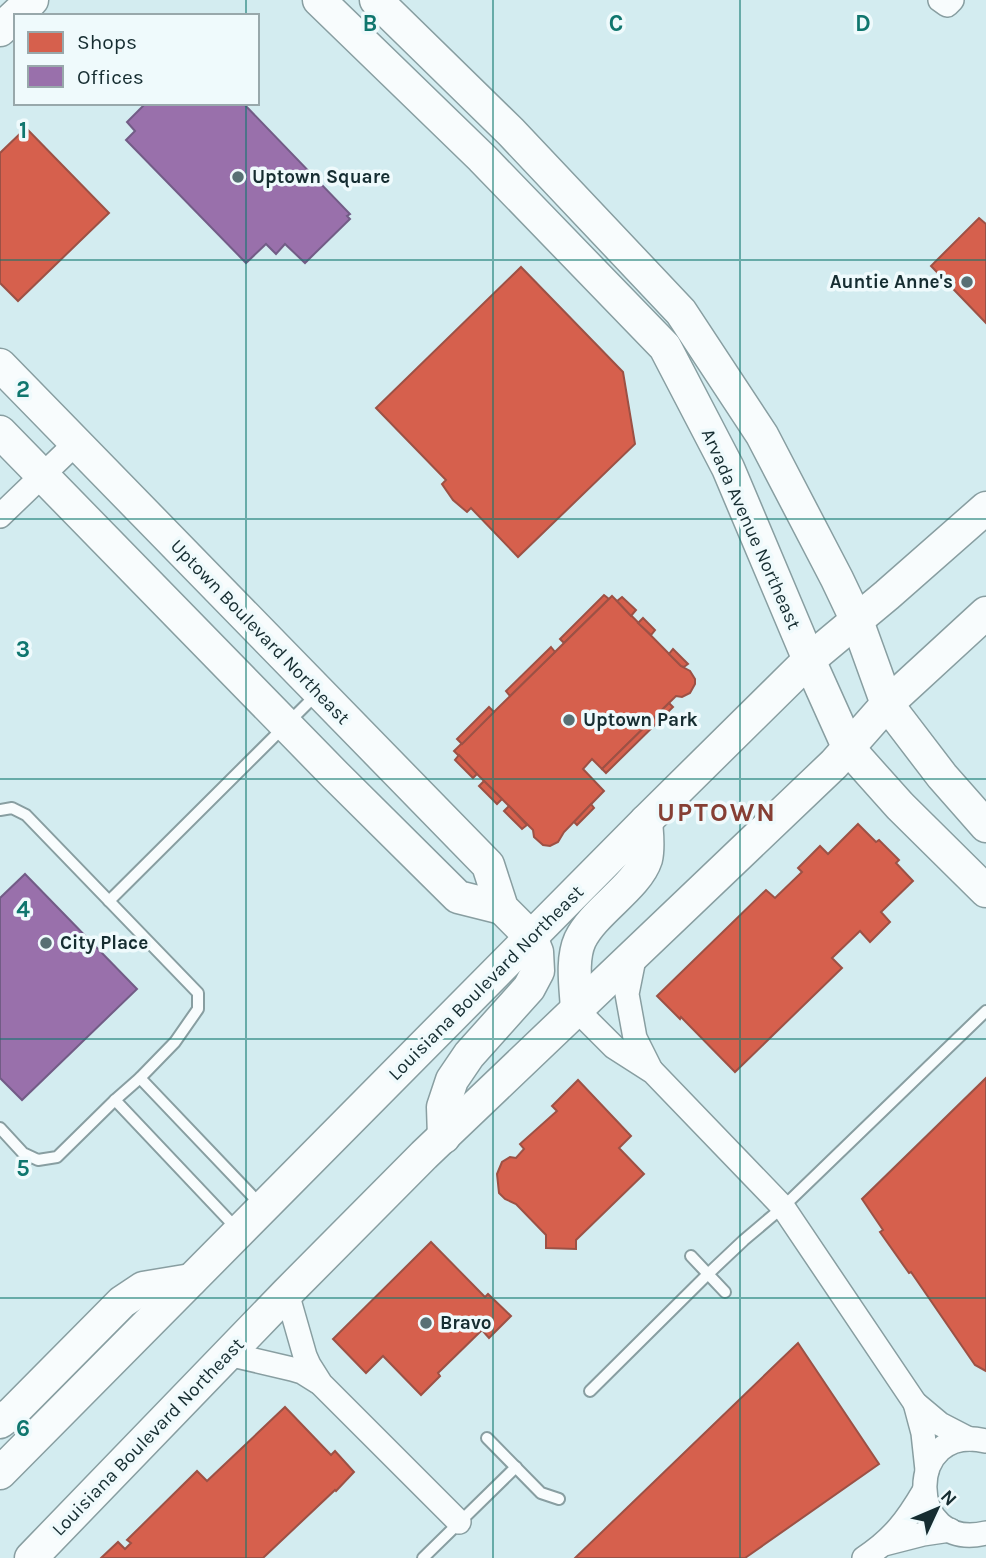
<svg xmlns="http://www.w3.org/2000/svg" width="986" height="1558" font-family="Karla,sans-serif">
<style>
.shops{fill:#d6604d;stroke:#9c5145;stroke-width:2}
.offices{fill:#9970ab;stroke:#725c86;stroke-width:2}
.lines{fill:none;stroke-linecap:round;stroke-linejoin:round}
.lane-casing{stroke:#889ea1;stroke-width:14}
.street-casing{stroke:#889ea1;stroke-width:26}
.secondary-casing{stroke:#889ea1;stroke-width:35}
.lane{stroke:#f8fcfd;stroke-width:10}
.street{stroke:#f8fcfd;stroke-width:23}
.secondary{stroke:#f8fcfd;stroke-width:32}
.grid{fill:none;stroke:#0f766e;stroke-width:2;stroke-opacity:0.55}
.poi-dot{fill:#587074;stroke:#effafc;stroke-width:2.5}
.labels{text-anchor:middle;dominant-baseline:central;stroke-width:7;stroke-linejoin:round;paint-order:stroke}
.poi-label{font-size:19px;font-weight:bold;fill:#162d31;stroke:#effafc;text-anchor:start}
.street-label{font-size:19px;fill:#162d31;stroke:#effafc}
.district-label{font-size:26px;font-weight:bold;letter-spacing:2px;fill:#863f34;stroke:#effafc}
.grid-label{font-size:23px;text-anchor:middle;font-weight:bold;fill:#0f766e;stroke:#effafc;stroke-width:7;stroke-linejoin:round;paint-order:stroke}
</style>
<rect width="100%" height="100%" fill="#d3ecf0"/>
<g class="shops">
<polygon points="26,128 109,213 18,301 0,283 0,153"/>
<polygon points="979,218 986,224 986,323 931,266"/>
<polygon points="521,267 623,372 635,444 518,557 471,508 467,512 453,500 442,484 446,480 376,408"/>
<polygon points="604,595 609,599 564,643 560,639"/>
<polygon points="612,596 681,666 690,671 695,679 695,684 690,693 682,697 676,696 602,769 592,759 583,769 604,791 564,832 558,842 550,846 543,845 534,837 533,830 454,751"/>
<polygon points="622,597 636,610 631,616 617,601"/>
<polygon points="643,618 655,630 651,635 638,623"/>
<polygon points="551,647 555,652 510,696 506,691"/>
<polygon points="673,649 688,664 684,667 681,666 669,654"/>
<polygon points="669,703 673,707 606,773 602,769"/>
<polygon points="489,707 494,712 462,744 457,739"/>
<polygon points="459,755 477,774 473,778 455,760"/>
<polygon points="484,781 502,799 497,804 479,786"/>
<polygon points="591,804 594,808 577,825 574,822"/>
<polygon points="509,806 527,825 522,829 504,811"/>
<polygon points="858,824 876,842 879,840 899,860 896,863 913,881 881,912 890,922 870,942 860,931 832,958 842,968 735,1072 681,1017 680,1019 657,996 766,890 775,898 802,872 798,868 820,846 828,854"/>
<polygon points="986,1078 986,1371 975,1365 911,1272 909,1273 880,1232 883,1230 862,1199"/>
<polygon points="578,1080 631,1136 619,1148 644,1174 576,1240 576,1249 546,1248 546,1235 516,1204 505,1199 499,1193 497,1174 502,1162 510,1157 516,1158 524,1149 520,1144 557,1111 552,1106"/>
<polygon points="431,1242 485,1297 488,1294 511,1316 489,1338 482,1330 438,1373 440,1376 421,1395 383,1356 366,1373 333,1339"/>
<polygon points="798,1343 879,1464 745,1558 575,1558"/>
<polygon points="285,1407 331,1455 335,1451 354,1472 336,1491 335,1490 263,1558 101,1558 118,1542 125,1549 131,1543 127,1540 197,1471 207,1481"/>
</g>
<g class="offices">
<polygon points="146,103 243,103 350,214 347,216 350,219 305,263 285,244 276,254 266,244 246,263 126,140 135,131 127,122"/>
<polygon points="25,874 137,989 22,1100 0,1078 0,898"/>
</g>
<g class="lines">
<g class="lane-casing">
<g id="lane">
<polyline points="0,810 12,808 26,815 198,993 198,1009 175,1042 140,1078 115,1100 57,1157 38,1160 23,1153 0,1128"/>
<polyline points="109,901 317,694"/>
<polyline points="140,1078 261,1205"/>
<polyline points="115,1100 238,1230"/>
<polyline points="691,1256 725,1292"/>
<polyline points="590,1391 708,1274 744,1240 783,1207 986,1011"/>
<polyline points="487,1438 541,1493 559,1499"/>
<polyline points="423,1558 516,1467"/>
</g>
</g>
<g class="street-casing">
<g id="street">
<polyline points="940,0 947,5 952,0"/>
<polyline points="0,516 75,444"/>
<polyline points="635,954 627,994 635,1038 651,1070"/>
<polyline points="577,1010 614,1047 653,1072 783,1207 915,1403 940,1424 969,1439"/>
<polyline points="287,1293 305,1356 309,1365 321,1384 459,1522"/>
<polyline points="228,1354 292,1369 302,1372 318,1382"/>
<polyline points="915,1403 923,1433 927,1470"/>
<path d="M986,1441C904,1421 905,1553 986,1533"/>
<polyline points="884,1544 923,1534 950,1530"/>
<path d="M864,1558C893,1539 907,1520 924,1491"/>
</g>
</g>
<g class="secondary-casing">
<g id="secondary">
<polyline points="319,0 482,158 665,347 728,468 809,660 849,749 900,806 986,891"/>
<polyline points="376,0 511,132 681,312 762,435 837,579 857,621 887,704 942,776 986,826"/>
<polyline points="0,30 32,0"/>
<polyline points="0,365 488,865 502,908 531,937 537,952 538,971 529,988 469,1055 452,1080 443,1107 444,1137"/>
<polyline points="0,432 335,775 458,897 502,908"/>
<path d="M577,1010C576,988 571,960 580,940C594,911 637,887 646,859C649,847 647,834 646,821"/>
<polyline points="0,1422 12,1413 122,1302 143,1288 191,1280"/>
<polyline points="0,1473 646,821 809,660 887,595 986,508"/>
<polyline points="31,1558 287,1293 424,1155 834,764 887,704 986,613"/>
</g>
</g>
<use href="#lane" class="lane"/>
<use href="#street" class="street"/>
<use href="#secondary" class="secondary"/>
</g>
<path class="grid" d="M246,0V16M493,0V1558M740,0V1558M246,103V1558M0,260H986M0,519H986M0,779H986M0,1039H986M0,1298H986"/>
<g class="poi-dot">
<circle cx="238" cy="177" r="7"/>
<circle cx="967" cy="282" r="7"/>
<circle cx="569" cy="720" r="7"/>
<circle cx="46" cy="943" r="7"/>
<circle cx="426" cy="1323" r="7"/>
</g>
<g class="labels">
<g class="poi-label">
<text x="252" y="177">Uptown Square</text>
<text x="953" y="282" text-anchor="end">Auntie Anne's</text>
<text x="583" y="720">Uptown Park</text>
<text x="60" y="943">City Place</text>
<text x="440" y="1323">Bravo</text>
</g>
<g class="street-label">
<text transform="translate(751 529) rotate(66)">Arvada Avenue Northeast</text>
<text transform="translate(260 632) rotate(46)">Uptown Boulevard Northeast</text>
<text transform="translate(486 983) rotate(-45)">Louisiana Boulevard Northeast</text>
<text transform="translate(148 1437) rotate(-46)">Louisiana Boulevard Northeast</text>
</g>
<g class="district-label">
<text x="717" y="812">UPTOWN</text>
</g>
</g>
<g class="grid-label">
<text x="370" y="31">B</text>
<text x="616" y="31">C</text>
<text x="863" y="31">D</text>
<text x="23" y="138">1</text>
<text x="23" y="397">2</text>
<text x="23" y="657">3</text>
<text x="23" y="917">4</text>
<text x="23" y="1176">5</text>
<text x="23" y="1436">6</text>
</g>
<rect x="14" y="14" width="245" height="91" fill="#effafc" stroke="#98a8ab" stroke-width="2"/>
<rect x="28" y="32" width="35" height="21" fill="#d6604d" stroke="#98a8ab" stroke-width="2"/>
<text x="77" y="49" font-size="21" fill="#162d31">Shops</text>
<rect x="28" y="66" width="35" height="21" fill="#9970ab" stroke="#98a8ab" stroke-width="2"/>
<text x="77" y="84" font-size="21" fill="#162d31">Offices</text>
<g transform="translate(937 1509) rotate(46)" stroke="#effafc" stroke-width="5" paint-order="stroke">
<path d="M0-5L12 26L0 18L-12 26Z" fill="#162d31"/>
<text y="-10" font-size="19" font-weight="bold" text-anchor="middle" fill="#162d31">N</text>
</g>
</svg>
